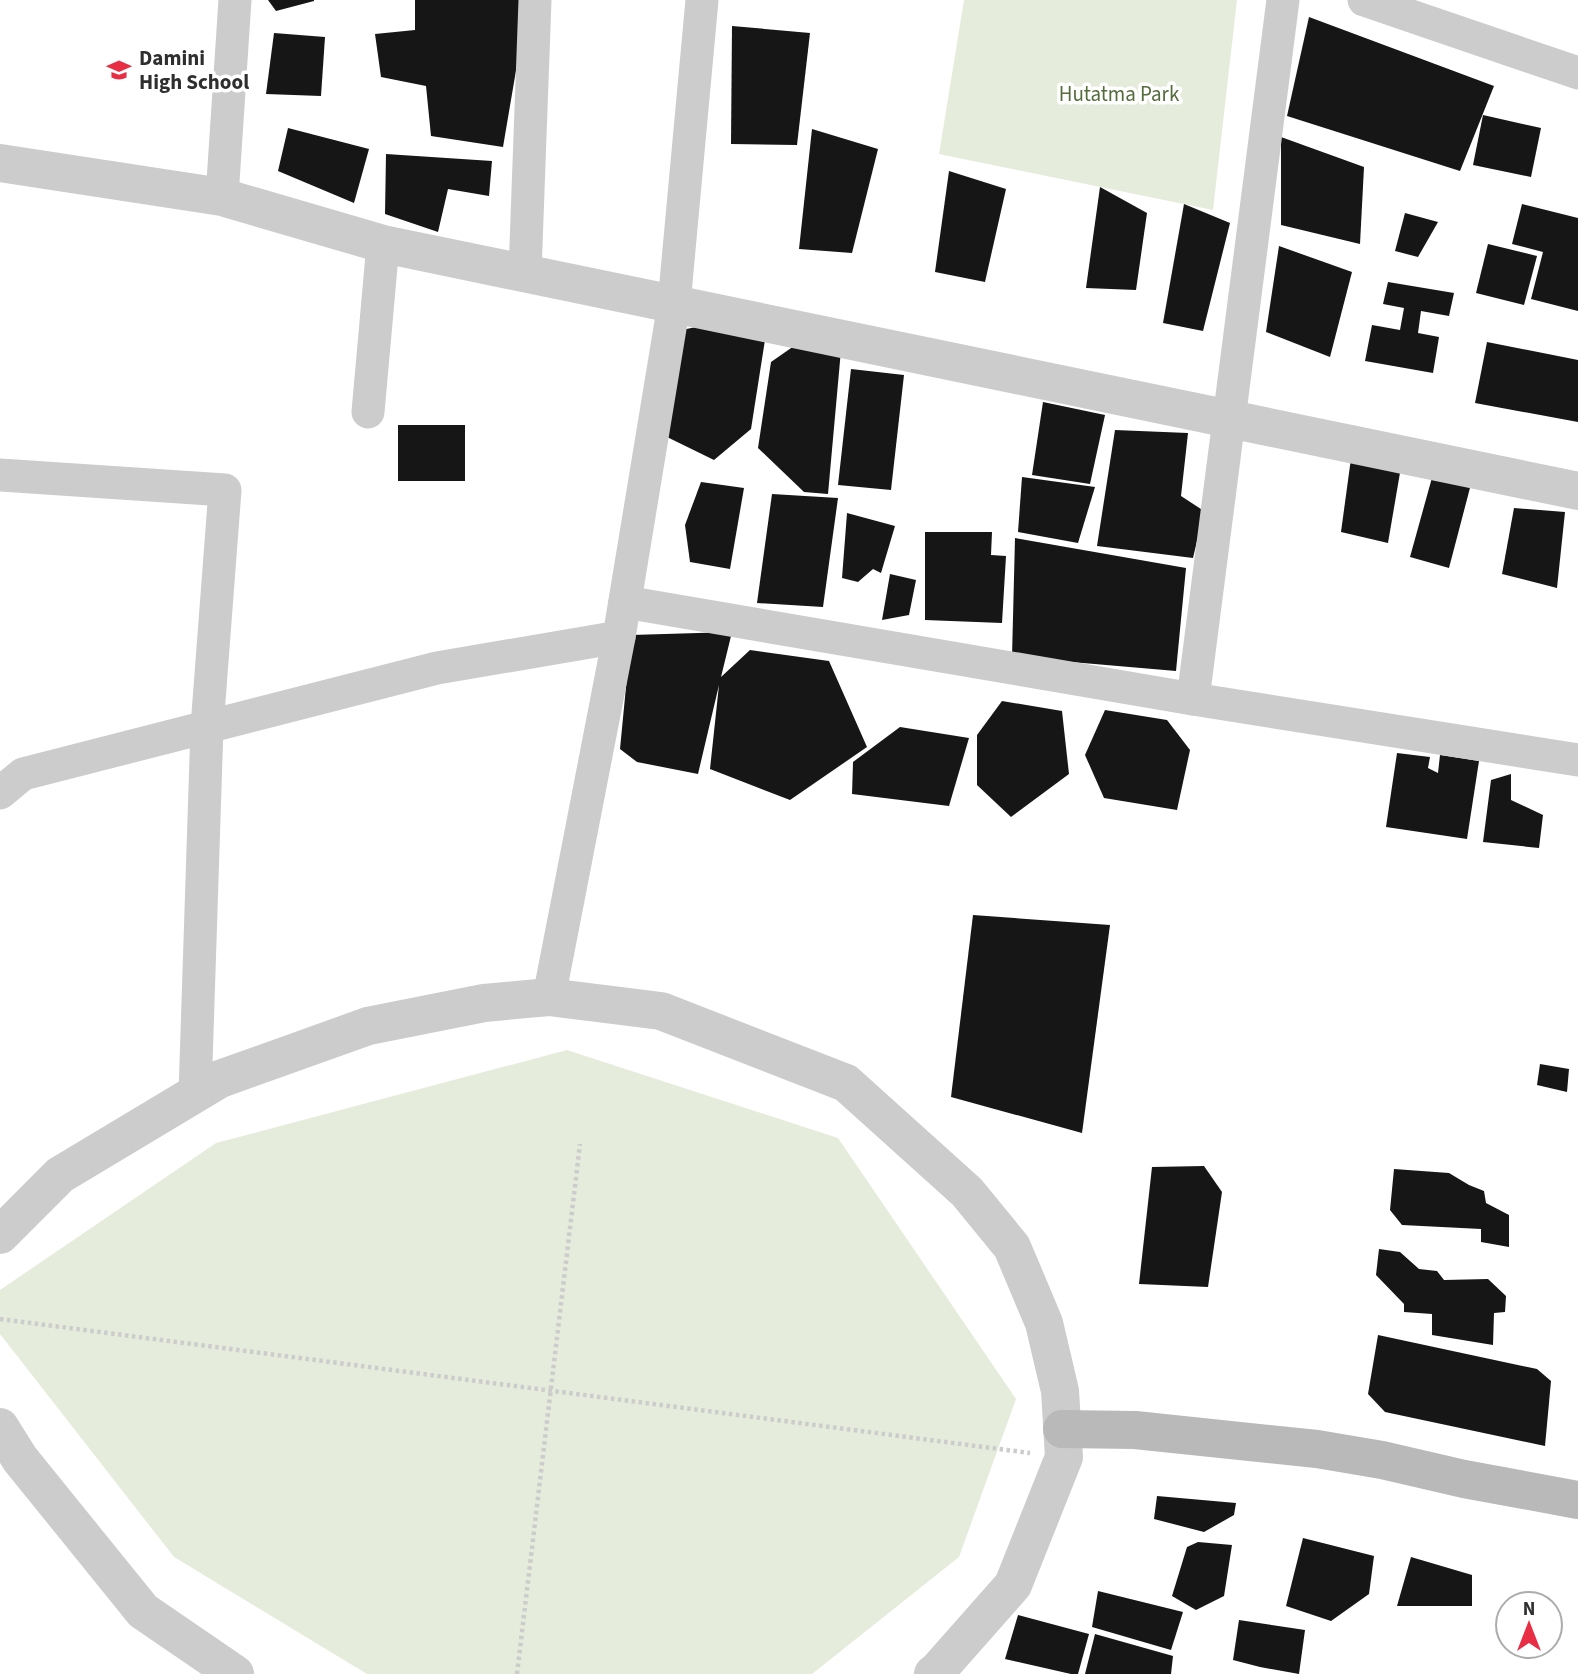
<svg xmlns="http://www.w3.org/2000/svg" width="1578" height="1674" font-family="'Source Sans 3',sans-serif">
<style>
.green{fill:#e6ecdc}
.building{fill:#161616}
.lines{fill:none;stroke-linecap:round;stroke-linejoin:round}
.path{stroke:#ccc;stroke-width:4.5;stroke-dasharray:3.5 3.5;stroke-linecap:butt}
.minor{stroke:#ccc;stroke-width:33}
.tertiary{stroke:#ccc;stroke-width:38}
.secondary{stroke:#b9b9b9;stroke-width:38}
.labels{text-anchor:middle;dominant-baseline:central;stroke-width:7;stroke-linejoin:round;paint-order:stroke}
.poi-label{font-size:21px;font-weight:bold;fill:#2f2f2f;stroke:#fff;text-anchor:start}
.park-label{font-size:21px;fill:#546b3b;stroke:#fff}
</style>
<rect width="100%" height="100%" fill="#fff"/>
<g class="green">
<polygon points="964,0 1237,0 1213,210 939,154"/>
<polygon points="567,1050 838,1138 1016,1399 959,1557 812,1674 367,1674 174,1557 0,1334 0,1290 216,1143"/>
</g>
<g class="building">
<polygon points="268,0 314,0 314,1 276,11"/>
<polygon points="415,0 528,0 503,147 431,136 426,86 381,77 375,34 415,30"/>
<polygon points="1309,17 1494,86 1460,171 1287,116"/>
<polygon points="732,26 810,33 797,145 731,144"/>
<polygon points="274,33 325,37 321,96 266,94"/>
<polygon points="1483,115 1541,128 1531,177 1473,165"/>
<polygon points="288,128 369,149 354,203 278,171"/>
<polygon points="812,129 878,149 852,253 799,249"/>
<polygon points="1281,137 1364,167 1360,244 1281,225"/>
<polygon points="386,154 492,161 489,196 448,189 438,232 385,214"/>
<polygon points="949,171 1006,189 985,282 935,272"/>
<polygon points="1100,187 1147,213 1136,290 1086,288"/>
<polygon points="1184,204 1230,223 1203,331 1163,323"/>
<polygon points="1522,204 1578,218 1578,311 1531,299 1543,252 1512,244"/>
<polygon points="1405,213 1438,222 1418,257 1395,251"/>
<polygon points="1488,244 1537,256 1524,305 1476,293"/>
<polygon points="1279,246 1352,272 1330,357 1266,332"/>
<polygon points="1388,282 1454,293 1449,316 1421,311 1418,333 1439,337 1433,373 1365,361 1372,325 1400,330 1404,308 1383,304"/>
<polygon points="728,320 767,327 751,429 714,460 667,437 682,330"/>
<polygon points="1487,342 1578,360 1578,422 1475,403"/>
<polygon points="794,346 841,350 828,494 804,492 758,448 771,362"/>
<polygon points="851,369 904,375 891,490 838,485"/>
<polygon points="1043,402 1105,415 1090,484 1032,475"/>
<rect x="398" y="425" width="67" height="56"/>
<polygon points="1115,430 1188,433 1181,496 1204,511 1193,558 1097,546"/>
<polygon points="1352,451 1402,461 1388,543 1341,532"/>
<polygon points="1433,474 1471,484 1449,568 1410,557"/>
<polygon points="1022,477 1095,487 1078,543 1018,532"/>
<polygon points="701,482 744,488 730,569 690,562 685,525"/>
<polygon points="772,494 838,498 823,607 757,603"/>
<polygon points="1514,508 1565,512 1557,588 1502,574"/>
<polygon points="847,513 895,526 881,573 873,569 858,582 842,578"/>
<polygon points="925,532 992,532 991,555 1006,556 1002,623 925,620"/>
<polygon points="1015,538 1186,568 1176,671 1012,657"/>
<polygon points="890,574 916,580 909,615 882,620"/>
<polygon points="732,632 721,677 750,650 829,661 867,747 790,800 710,769 719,685 698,774 637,762 620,749 631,635"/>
<polygon points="1002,701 1062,711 1069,774 1011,817 977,785 977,735"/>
<polygon points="1105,710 1167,720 1190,750 1177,810 1104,798 1085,755"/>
<polygon points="900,727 969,738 949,806 852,794 853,762"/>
<polygon points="1397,753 1430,757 1428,768 1438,773 1440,755 1479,761 1467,839 1386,827"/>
<polygon points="1511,774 1511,800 1543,815 1539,848 1483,842 1491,780"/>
<polygon points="973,915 1110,925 1082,1133 951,1097"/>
<polygon points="1540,1064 1569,1069 1567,1092 1537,1085"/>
<polygon points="1204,1166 1222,1192 1208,1287 1139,1284 1152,1167"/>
<polygon points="1394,1169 1449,1173 1469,1185 1484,1191 1486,1203 1509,1215 1509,1247 1481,1242 1481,1229 1402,1225 1390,1210"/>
<polygon points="1379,1249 1400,1252 1419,1269 1437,1271 1444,1280 1488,1279 1506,1296 1505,1312 1494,1313 1493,1345 1432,1335 1432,1314 1404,1312 1404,1304 1376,1275"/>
<polygon points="1378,1335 1537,1369 1551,1381 1545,1446 1385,1412 1368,1394"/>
<polygon points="1157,1496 1236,1503 1234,1515 1204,1532 1154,1519"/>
<polygon points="1303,1538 1374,1556 1369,1594 1331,1621 1286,1606"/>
<polygon points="1198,1542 1232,1545 1224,1596 1196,1610 1172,1596 1187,1547"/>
<polygon points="1411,1557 1472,1575 1472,1606 1397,1606"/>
<polygon points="1098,1591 1183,1612 1171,1650 1092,1627"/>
<polygon points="1018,1615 1089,1634 1078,1674 1071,1674 1005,1659"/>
<polygon points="1239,1620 1305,1630 1299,1674 1260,1667 1233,1660"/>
<polygon points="1095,1634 1173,1656 1171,1674 1085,1674"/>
</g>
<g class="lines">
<g class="path">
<polyline points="0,1319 1030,1453"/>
<polyline points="517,1674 580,1144"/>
</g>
<g class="minor">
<polyline points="1364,0 1578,73"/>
<polyline points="222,197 235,0"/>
<polyline points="525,273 535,0"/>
<polyline points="368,412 383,244"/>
<polyline points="0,475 225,490 207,727 195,1094"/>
<polyline points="625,602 1193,699 1283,0"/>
<polyline points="1193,699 1578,760"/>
<polyline points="0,793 23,774 437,668 619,637 674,304 702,0"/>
<polyline points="549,997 619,637"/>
</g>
<g class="tertiary">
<polyline points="0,163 222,197 383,244 1578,491"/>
<polyline points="0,1235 60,1175 220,1079 368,1026 484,1003 549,997 661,1011 846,1083 967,1192 1012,1247 1044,1323 1060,1391 1064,1457 1013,1585 937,1671 933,1674"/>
<polyline points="0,1427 20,1459 143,1611 235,1674"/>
</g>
<polyline class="secondary" points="1062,1429 1135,1430 1317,1449 1382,1460 1464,1479 1578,1500"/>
</g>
<defs>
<g id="school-bare" transform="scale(1.89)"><path d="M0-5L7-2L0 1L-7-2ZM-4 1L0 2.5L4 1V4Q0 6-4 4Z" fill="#e82e45" stroke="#fff" stroke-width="2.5" paint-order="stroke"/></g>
</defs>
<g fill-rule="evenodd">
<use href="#school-bare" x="119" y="70"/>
</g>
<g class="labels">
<g class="poi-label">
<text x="139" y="58">Damini<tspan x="139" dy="24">High School</tspan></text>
</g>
<g class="park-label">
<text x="1119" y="94">Hutatma Park</text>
</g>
</g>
<g transform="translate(1529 1625)"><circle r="33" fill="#ffffff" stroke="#acacac" stroke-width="2"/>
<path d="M0-5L12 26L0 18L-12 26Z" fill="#e82e45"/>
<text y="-10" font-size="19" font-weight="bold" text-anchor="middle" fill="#2f2f2f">N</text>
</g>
</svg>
